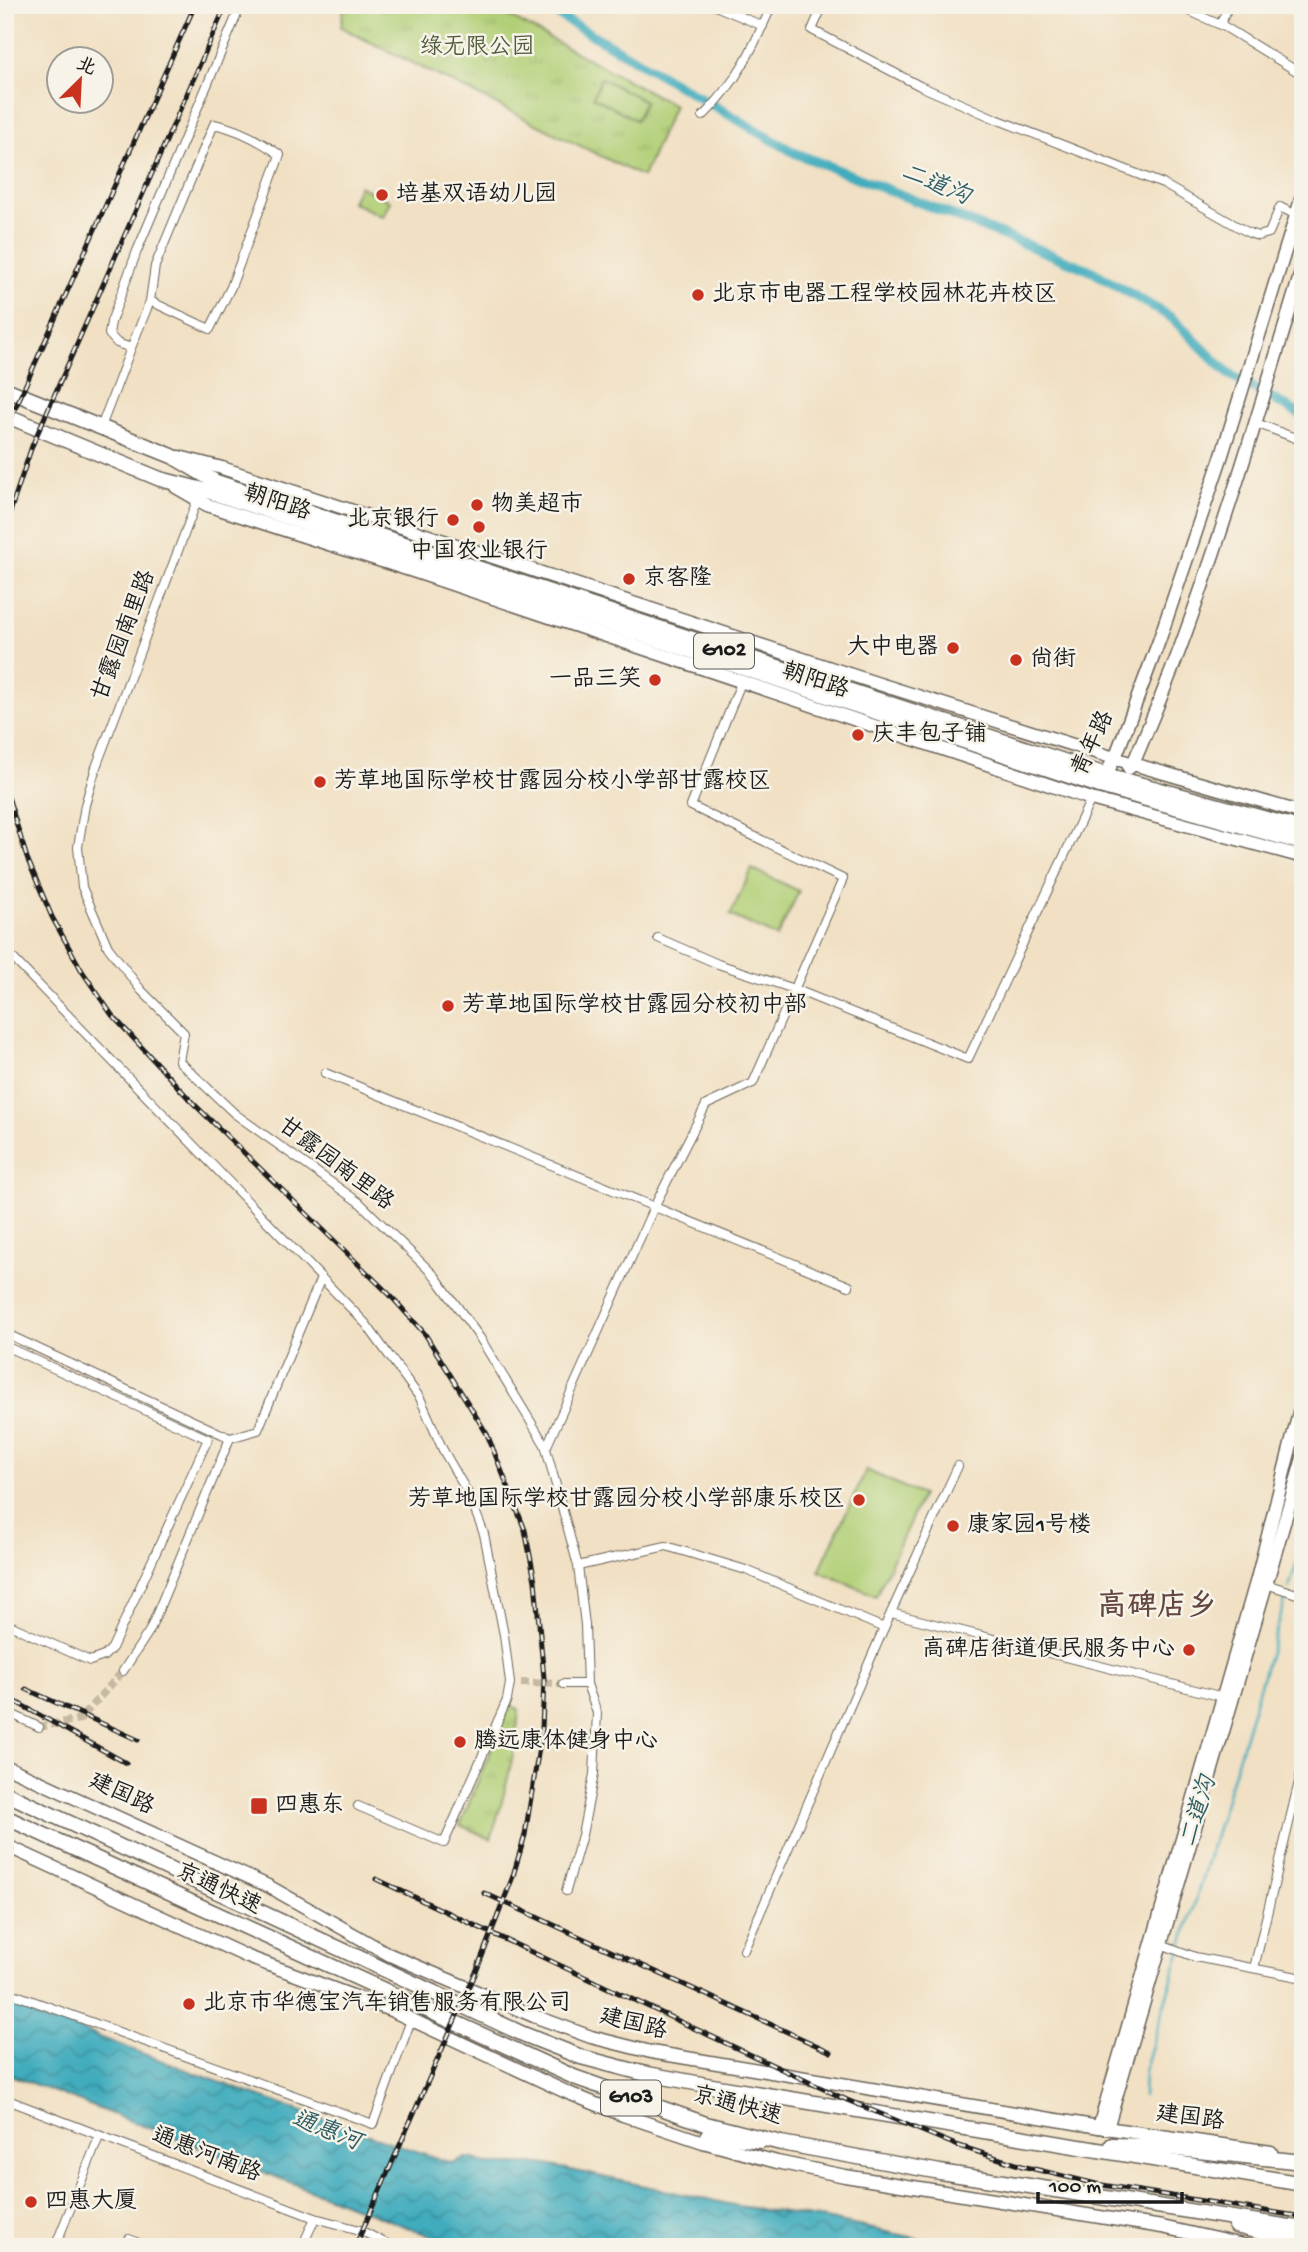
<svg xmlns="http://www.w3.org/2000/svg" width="1308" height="2252" font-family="'Gochi Hand','LXGW WenKai TC',sans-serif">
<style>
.park{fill:url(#park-tufts);stroke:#667649;stroke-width:2}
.pitch{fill:#b1cf76;stroke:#667649;stroke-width:2}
.water{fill:url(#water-waves);stroke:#2e646c;stroke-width:2}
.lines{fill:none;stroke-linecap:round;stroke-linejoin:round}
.stream{stroke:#3facbd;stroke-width:2.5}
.canal{stroke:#3facbd;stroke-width:10}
.street-tunnel{stroke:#c6b9a2;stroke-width:8;stroke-dasharray:8 4;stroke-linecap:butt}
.street-casing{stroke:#676156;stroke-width:10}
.secondary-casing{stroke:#676156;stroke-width:15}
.highway-casing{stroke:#676156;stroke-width:17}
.street{stroke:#fff;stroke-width:8}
.secondary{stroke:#fff;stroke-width:12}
.highway{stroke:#fff;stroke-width:14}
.rail-casing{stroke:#1c1c1c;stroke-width:5}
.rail{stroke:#f7f3e8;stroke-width:2.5;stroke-dasharray:8;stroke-linecap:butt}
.poi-dot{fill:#c8321e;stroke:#f7f3e8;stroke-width:2.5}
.labels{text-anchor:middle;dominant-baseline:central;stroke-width:5;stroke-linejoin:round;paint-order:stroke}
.shield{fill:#f7f3e8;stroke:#5e5c59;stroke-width:2}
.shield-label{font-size:21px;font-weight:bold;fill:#1c1c1c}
.park-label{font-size:23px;fill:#505b3c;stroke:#f7f3e8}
.poi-label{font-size:23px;fill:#1c1c1c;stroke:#f7f3e8;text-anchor:start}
.street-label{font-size:23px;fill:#1c1c1c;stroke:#f7f3e8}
.water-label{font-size:24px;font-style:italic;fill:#2c5d64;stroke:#f7f3e8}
.district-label{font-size:30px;font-weight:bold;fill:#63463f;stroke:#f7f3e8}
</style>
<defs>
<pattern id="park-tufts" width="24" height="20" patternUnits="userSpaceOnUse" patternTransform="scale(1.75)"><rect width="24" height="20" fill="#b1cf76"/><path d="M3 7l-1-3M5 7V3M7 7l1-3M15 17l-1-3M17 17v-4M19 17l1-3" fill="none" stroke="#98b166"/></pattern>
<pattern id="water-waves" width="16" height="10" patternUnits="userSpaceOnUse" patternTransform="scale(1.75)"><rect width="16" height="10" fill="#3facbd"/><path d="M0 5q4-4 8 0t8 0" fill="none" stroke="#348b99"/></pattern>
</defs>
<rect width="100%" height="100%" fill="#f7f3e8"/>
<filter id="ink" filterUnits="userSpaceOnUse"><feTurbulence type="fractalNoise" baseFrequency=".0143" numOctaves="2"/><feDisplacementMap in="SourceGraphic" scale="14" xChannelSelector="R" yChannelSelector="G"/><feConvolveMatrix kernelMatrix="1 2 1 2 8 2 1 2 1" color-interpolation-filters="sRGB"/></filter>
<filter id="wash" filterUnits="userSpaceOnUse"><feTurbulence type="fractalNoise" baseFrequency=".00686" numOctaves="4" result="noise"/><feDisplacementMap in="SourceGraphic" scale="28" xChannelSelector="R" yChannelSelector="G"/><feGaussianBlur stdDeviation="1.57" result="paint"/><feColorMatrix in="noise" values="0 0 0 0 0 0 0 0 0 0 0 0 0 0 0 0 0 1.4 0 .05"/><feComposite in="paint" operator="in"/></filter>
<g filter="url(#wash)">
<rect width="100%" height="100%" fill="#f1e0c3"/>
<g class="park">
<polygon points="344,5 488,5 674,105 643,177 356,35 341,27"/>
<path d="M509,1705L519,1709C516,1753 504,1796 491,1839L460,1825Z"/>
</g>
<g class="pitch">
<polygon points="601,78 645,101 636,120 593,97"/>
<polygon points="359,186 390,201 383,217 352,202"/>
<polygon points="752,869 799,891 777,937 730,915"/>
<polygon points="866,1470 922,1495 876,1596 819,1571"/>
</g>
<path class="water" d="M5,1999C152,2060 302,2113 452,2163L465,2158L475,2159L486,2164H543L738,2206L825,2219L959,2247H450L441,2240L5,2073Z"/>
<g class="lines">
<g class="stream">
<polyline points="1289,1588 1303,1541"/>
<polyline points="1143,2096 1144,2072 1287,1595"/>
</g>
<polyline class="canal" points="541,5 795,153 1090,270 1172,318 1229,374 1303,416"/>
</g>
</g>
<g filter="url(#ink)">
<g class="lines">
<g class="street-tunnel">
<polyline points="521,1683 563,1684"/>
<polyline points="39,1727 80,1719 123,1671"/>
</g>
<g class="street-casing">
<g id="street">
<polyline points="713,5 763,26"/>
<polyline points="823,5 812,30 920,86 996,119 1163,184 1249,233 1258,236 1269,233 1280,207 1296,215"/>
<polyline points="1176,5 1225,27 1303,75"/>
<polyline points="1220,25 1229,5"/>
<path d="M703,116C737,83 753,48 772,5"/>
<path d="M131,348L150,301L210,329L231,287L280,155C259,140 239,129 214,124L155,266L150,301"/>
<polyline points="1256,423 1303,441"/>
<polyline points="101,427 131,348 117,343 109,334 111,322 137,251 241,5"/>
<polyline points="198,498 96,767 85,805 78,847 82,887 108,947 141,990 184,1033 179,1061 235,1114 360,1203 435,1276 480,1338 545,1445 578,1566 585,1625 587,1684 597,1713 594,1774 582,1835 566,1891"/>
<polyline points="658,938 718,964 794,989 968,1059 1091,799"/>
<polyline points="5,950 366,1324 420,1398 443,1450 469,1495 484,1534 504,1635 510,1683 507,1700 444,1843 358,1806"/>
<polyline points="325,1073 849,1286"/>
<polyline points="5,1333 230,1438"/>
<polyline points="5,1346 208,1439 112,1648 104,1656 90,1661 5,1623"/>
<polyline points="546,1448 654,1207 706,1105 753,1083 843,879 691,806 741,683"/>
<polyline points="578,1566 666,1546 746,1570 884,1628"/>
<polyline points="1266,1584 1303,1596"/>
<polyline points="891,1613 1223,1697"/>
<polyline points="123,1671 150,1630 230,1438 258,1430 321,1278"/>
<polyline points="563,1684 587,1684"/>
<polyline points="5,1711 39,1727"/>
<polyline points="1161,1944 1195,1957 1303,1978"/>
<polyline points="744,1950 884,1628 958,1466"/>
<polyline points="1254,1968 1303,1765"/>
<polyline points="5,1991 373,2124 411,2020"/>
<polyline points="5,2099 315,2218 360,2230 393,2247"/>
<polyline points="129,2239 148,2247"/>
<polyline points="55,2247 99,2137"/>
<polyline points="302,2247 315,2218"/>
</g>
</g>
<g class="secondary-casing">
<g id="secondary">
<polyline points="179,457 222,468 873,682 1133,764 1303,813"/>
<polyline points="176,487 207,505 416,572 1091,799 1303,857"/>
<path d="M1129,768L1133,764C1149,726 1165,689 1179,651C1226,524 1264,395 1303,266"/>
<polyline points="1102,781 1115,758 1159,641 1221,458 1303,193"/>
<polyline points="5,1766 268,1886 390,1955 534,2016 591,2037 651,2052 1099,2127 1271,2152"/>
<polyline points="5,1845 248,1957 393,2011 566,2092 623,2115 703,2142 777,2162 845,2176 1162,2227 1252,2247"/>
<polyline points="1099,2127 1257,1579 1303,1397"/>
<polyline points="1107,2128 1303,1458"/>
<polyline points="706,2136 761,2142"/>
</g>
</g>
<g class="highway-casing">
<g id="highway">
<polyline points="5,389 172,456 216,482 1106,775 1303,829"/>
<polyline points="5,415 160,479 211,492 1100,786 1303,843"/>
<polyline points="5,1793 523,2034 581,2057 642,2073 712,2086 1303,2184"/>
<polyline points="5,1817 574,2077 706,2124 781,2143 940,2172 1303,2229"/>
<polyline points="1112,2145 1150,2146 1303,2162"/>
<polyline points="1236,2226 1303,2243"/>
</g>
</g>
<use href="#street" class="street"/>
<use href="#secondary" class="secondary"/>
<use href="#highway" class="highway"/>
<g class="rail-casing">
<g id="rail">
<polyline points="5,431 195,5"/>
<polyline points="5,534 11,509 32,446 226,5"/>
<polyline points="5,787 27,858 52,917 82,971 112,1015 192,1102 390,1295 425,1334 487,1434 525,1530 535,1581 544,1678 542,1729 525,1835 512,1879 476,1972 355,2247"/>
<polyline points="26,1689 138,1740"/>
<polyline points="16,1702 126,1763"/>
<polyline points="376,1879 847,2100 956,2145 1022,2166 1096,2184 1303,2217"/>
<polyline points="484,1893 831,2052"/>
</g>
</g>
<use href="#rail" class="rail"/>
</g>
</g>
<g class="poi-dot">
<circle cx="382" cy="195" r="7"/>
<circle cx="698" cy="295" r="7"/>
<circle cx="477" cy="505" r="7"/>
<circle cx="453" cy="520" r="7"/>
<circle cx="479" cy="527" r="7"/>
<circle cx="629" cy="579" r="7"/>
<circle cx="953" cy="648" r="7"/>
<circle cx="1016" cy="660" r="7"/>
<circle cx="655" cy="680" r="7"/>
<circle cx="858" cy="735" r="7"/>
<circle cx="320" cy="782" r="7"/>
<circle cx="448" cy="1006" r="7"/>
<circle cx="859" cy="1500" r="7"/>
<circle cx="953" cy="1526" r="7"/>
<circle cx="1189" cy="1650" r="7"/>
<circle cx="460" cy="1742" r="7"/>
<rect x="250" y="1797" width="18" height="18" rx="3.5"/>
<circle cx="189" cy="2004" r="7"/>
<circle cx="31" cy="2202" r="7"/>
</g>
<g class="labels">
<g class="shield">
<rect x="694" y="633.5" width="60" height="35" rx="5"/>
<rect x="601" y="2080.5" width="60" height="35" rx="5"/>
</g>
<g class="shield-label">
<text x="724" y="651">G102</text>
<text x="631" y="2098">G103</text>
</g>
<g class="park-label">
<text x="477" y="48">绿无限公园</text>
</g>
<g class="poi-label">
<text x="396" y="195">培基双语幼儿园</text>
<text x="712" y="295">北京市电器工程学校园林花卉校区</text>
<text x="491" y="505">物美超市</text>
<text x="439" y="520" text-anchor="end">北京银行</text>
<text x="479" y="552" text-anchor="middle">中国农业银行</text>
<text x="643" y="579">京客隆</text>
<text x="939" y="648" text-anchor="end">大中电器</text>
<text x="1030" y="660">尚街</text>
<text x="641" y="680" text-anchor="end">一品三笑</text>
<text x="872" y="735">庆丰包子铺</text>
<text x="334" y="782">芳草地国际学校甘露园分校小学部甘露校区</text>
<text x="462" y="1006">芳草地国际学校甘露园分校初中部</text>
<text x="845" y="1500" text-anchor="end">芳草地国际学校甘露园分校小学部康乐校区</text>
<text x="967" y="1526">康家园1号楼</text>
<text x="1175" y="1650" text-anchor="end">高碑店街道便民服务中心</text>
<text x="474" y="1742">腾远康体健身中心</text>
<text x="275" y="1806">四惠东</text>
<text x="203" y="2004">北京市华德宝汽车销售服务有限公司</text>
<text x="45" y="2202">四惠大厦</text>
</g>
<g class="street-label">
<text transform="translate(277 504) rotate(18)">朝阳路</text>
<text transform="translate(125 636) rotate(-69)">甘露园南里路</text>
<text transform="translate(815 682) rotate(18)">朝阳路</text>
<text transform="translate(1094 744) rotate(-65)">青年路</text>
<text transform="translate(335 1165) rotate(37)">甘露园南里路</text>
<text transform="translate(121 1795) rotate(25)">建国路</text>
<text transform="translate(218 1890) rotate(25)">京通快速</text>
<text transform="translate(633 2025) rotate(14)">建国路</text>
<text transform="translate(737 2107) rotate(15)">京通快速</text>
<text transform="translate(1190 2119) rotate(8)">建国路</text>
<text transform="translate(206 2156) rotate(21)">通惠河南路</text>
</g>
<g class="water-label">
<text transform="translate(935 186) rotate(22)">二道沟</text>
<text transform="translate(1200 1812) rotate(-73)">二道沟</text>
<text transform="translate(326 2132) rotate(21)">通惠河</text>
</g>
<g class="district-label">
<text x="1157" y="1608">高碑店乡</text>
</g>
</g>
<rect width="1308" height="2252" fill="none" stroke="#f7f3e8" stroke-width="28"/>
<g transform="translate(80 80) rotate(24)"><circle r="33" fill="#f7f3e8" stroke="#9f9d96" stroke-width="2"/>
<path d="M0-5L12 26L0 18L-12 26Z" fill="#c8321e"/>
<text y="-10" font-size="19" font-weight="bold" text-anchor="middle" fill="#1c1c1c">北</text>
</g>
<path d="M1038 2192v10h144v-10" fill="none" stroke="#1c1c1c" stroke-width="3.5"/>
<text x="1049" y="2192" font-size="21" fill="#1c1c1c" stroke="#f7f3e8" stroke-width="5" paint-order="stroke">100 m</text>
</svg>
